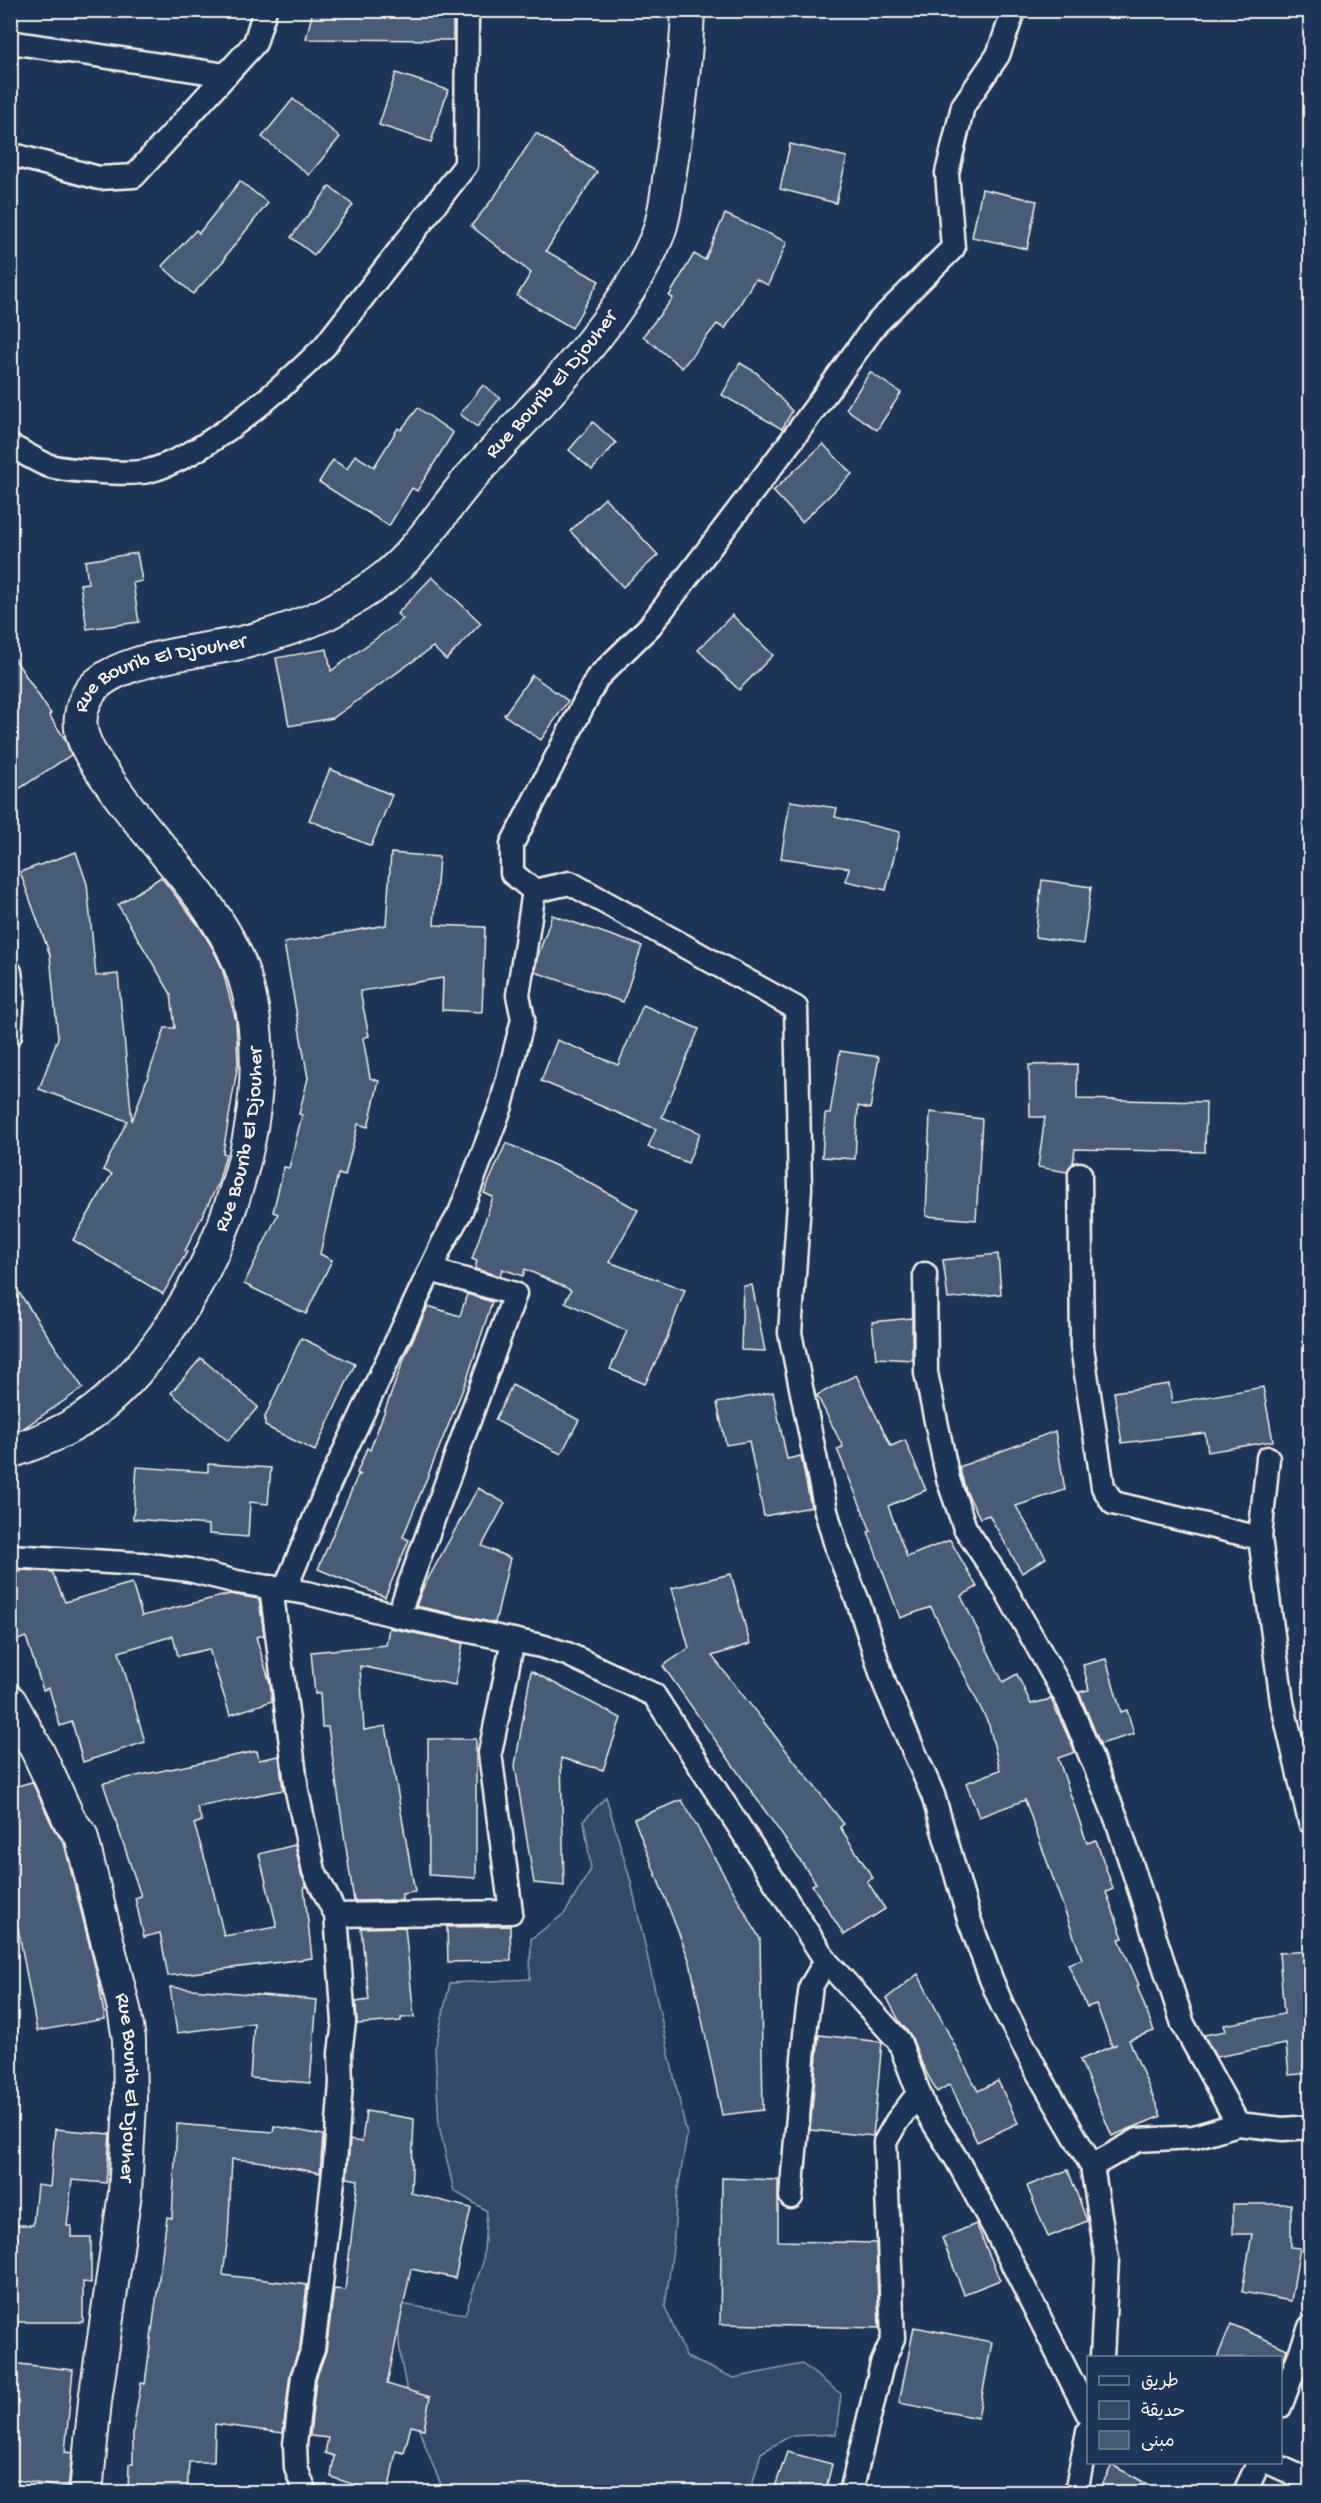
<svg xmlns="http://www.w3.org/2000/svg" width="1321" height="2503" font-family="'Gochi Hand','Playpen Sans Arabic',sans-serif">
<style>
.green{fill:#354a67;stroke:#949ea8;stroke-width:1.5}
.building{fill:#485b74;stroke:#f4f1e8;stroke-width:1.5}
.lines{fill:none;stroke-linecap:round;stroke-linejoin:round}
.minor-casing{stroke:#f4f1e8;stroke-width:27}
.secondary-casing{stroke:#f4f1e8;stroke-width:36}
.minor{stroke:#1d3557;stroke-width:22}
.secondary{stroke:#1d3557;stroke-width:32}
.labels{text-anchor:middle;dominant-baseline:central;stroke-width:5;stroke-linejoin:round;paint-order:stroke}
.street-label{font-size:21px;fill:#f4f1e8;stroke:#1d3557}
</style>
<rect width="100%" height="100%" fill="#1d3557"/>
<filter id="ink" filterUnits="userSpaceOnUse"><feTurbulence type="fractalNoise" baseFrequency=".0167" numOctaves="2"/><feDisplacementMap in="SourceGraphic" scale="12" xChannelSelector="R" yChannelSelector="G"/><feConvolveMatrix kernelMatrix="1 2 1 2 8 2 1 2 1" color-interpolation-filters="sRGB"/></filter>
<g filter="url(#ink)">
<path class="green" d="M606,1797L631,1882L687,2135L677,2195L673,2248L665,2307L686,2357L734,2378L802,2364L841,2394L836,2434L790,2436L761,2453L750,2492H506L495,2487L491,2492H444C419,2433 392,2369 400,2304L465,2314L483,2262L487,2211L454,2191L439,2126L435,2049L450,1983L530,1979L531,1939L565,1913L591,1869L584,1820Z"/>
<g class="building">
<polygon points="313,10 453,10 453,40 306,39"/>
<polygon points="396,73 448,90 431,142 379,125"/>
<polygon points="293,99 340,137 309,175 262,137"/>
<polygon points="536,133 597,172 546,251 599,281 572,328 517,296 531,273 471,226 495,196"/>
<polygon points="790,144 847,157 836,203 780,189"/>
<polygon points="240,181 268,203 225,257 226,258 193,294 162,266 196,230 199,233"/>
<polygon points="330,186 353,205 314,255 291,237"/>
<polygon points="982,189 1037,201 1027,249 972,237"/>
<polygon points="725,214 787,242 768,285 755,279 725,329 717,324 682,368 643,336 673,298 669,296 694,254 705,260"/>
<polygon points="740,363 757,373 792,411 782,429 722,395"/>
<polygon points="870,372 901,393 877,430 846,409"/>
<polygon points="483,385 500,398 477,427 460,414"/>
<polygon points="418,408 453,433 417,491 412,488 389,526 319,482 333,460 347,469 355,455 374,467 398,428 401,430"/>
<polygon points="593,422 616,443 592,470 569,450"/>
<polygon points="823,444 852,474 802,522 773,491"/>
<polygon points="605,498 658,555 623,587 570,531"/>
<polygon points="137,553 142,581 133,583 139,622 87,629 80,584 88,583 85,561"/>
<polygon points="432,577 481,623 446,660 433,647 333,718 289,726 276,658 327,649 331,671 403,619 397,614"/>
<polygon points="732,615 773,655 739,690 698,650"/>
<polygon points="10,652 51,714 49,715 65,739 71,755 19,789 10,776"/>
<polygon points="532,675 568,701 541,740 504,715"/>
<polygon points="330,769 392,795 371,846 309,820"/>
<polygon points="790,801 837,808 835,817 900,832 886,890 846,881 849,868 781,858"/>
<polygon points="76,852 87,884 96,976 118,974 132,1121 165,1028 175,1028 171,994 118,905 161,877 199,926 212,947 222,968 236,1021 238,1063 223,1153 226,1154 218,1184 185,1251 187,1252 163,1294 73,1240 112,1174 103,1170 127,1121 39,1089 58,1038 50,955 20,872"/>
<polygon points="391,853 439,857 434,925 485,927 482,1012 442,1010 443,978 360,991 369,1036 363,1038 370,1078 379,1081 368,1127 358,1124 345,1176 338,1174 320,1254 332,1260 306,1314 244,1284 278,1214 273,1212 284,1167 289,1168 302,1115 299,1114 308,1078 284,943 386,925"/>
<polygon points="1042,880 1091,887 1083,944 1035,937"/>
<polygon points="552,915 642,946 623,1002 535,972 537,959"/>
<polygon points="643,1005 699,1029 662,1117 700,1133 688,1163 648,1147 656,1129 541,1081 557,1040 618,1065"/>
<polygon points="840,1051 879,1057 870,1109 858,1106 855,1159 822,1157 825,1114 830,1114"/>
<polygon points="1077,1064 1077,1099 1206,1102 1205,1152 1075,1149 1073,1163 1067,1172 1038,1167 1045,1117 1030,1117 1029,1065"/>
<polygon points="930,1112 982,1119 976,1220 926,1216"/>
<polygon points="506,1143 576,1175 638,1210 609,1262 685,1290 667,1338 645,1384 610,1369 627,1331 565,1302 571,1290 525,1269 523,1276 502,1269 500,1276 475,1269 477,1261 472,1259 493,1197 484,1193"/>
<polygon points="998,1254 1001,1294 948,1299 943,1260"/>
<polygon points="10,1279 83,1388 22,1429 10,1433"/>
<polygon points="752,1285 765,1351 741,1350 743,1286"/>
<polygon points="467,1294 492,1302 467,1379 403,1537 409,1540 385,1597 318,1569 358,1475 361,1475 357,1473 367,1448 370,1450 404,1359 428,1306 460,1316"/>
<polygon points="912,1318 912,1360 876,1358 872,1322"/>
<polygon points="301,1338 355,1364 315,1451 265,1426 265,1417"/>
<polygon points="201,1358 258,1407 228,1441 171,1393"/>
<polygon points="856,1375 891,1446 905,1440 926,1490 888,1506 907,1557 950,1540 977,1587 961,1596 1003,1682 1017,1674 1031,1704 1051,1699 1075,1752 1058,1758 1087,1843 1096,1840 1113,1889 1106,1892 1123,1938 1119,1939 1139,1985 1137,1986 1154,2031 1129,2040 1161,2116 1112,2136 1080,2060 1117,2044 1112,2046 1096,2004 1087,2007 1068,1964 1082,1959 1025,1800 979,1817 966,1783 1000,1770 989,1725 931,1607 900,1618 868,1532 871,1531 837,1449 843,1447 817,1395"/>
<polygon points="1169,1384 1172,1403 1263,1387 1273,1441 1208,1452 1205,1433 1122,1443 1114,1392"/>
<polygon points="512,1385 579,1420 561,1454 495,1420"/>
<polygon points="773,1392 787,1459 801,1456 811,1507 764,1516 749,1441 726,1445 717,1403"/>
<polygon points="1055,1431 1065,1490 1016,1506 1046,1558 1022,1573 989,1515 980,1518 966,1491 959,1467"/>
<polygon points="208,1464 271,1468 268,1504 250,1502 248,1537 209,1534 209,1525 133,1519 137,1467 208,1472"/>
<polygon points="478,1488 505,1503 482,1546 510,1558 495,1623 416,1606 422,1590"/>
<polygon points="23,1570 52,1572 65,1602 132,1583 142,1616 230,1594 259,1599 264,1635 256,1637 270,1683 272,1701 230,1715 209,1649 178,1656 173,1636 119,1652 145,1742 83,1762 72,1722 60,1726 49,1688 43,1690 26,1637 10,1643 10,1576"/>
<polygon points="731,1574 750,1644 712,1656 844,1824 840,1827 873,1878 867,1881 885,1909 844,1935 812,1885 816,1883 663,1666 689,1648 672,1588"/>
<polygon points="389,1628 463,1643 455,1685 360,1666 364,1730 386,1726 415,1892 402,1894 402,1900 354,1901 328,1727 322,1727 320,1693 315,1694 311,1652 386,1645"/>
<polygon points="1106,1659 1121,1712 1127,1710 1134,1734 1100,1744 1079,1692 1089,1690 1083,1665"/>
<polygon points="531,1671 621,1718 603,1770 561,1758 564,1886 534,1883 515,1766"/>
<polygon points="428,1739 476,1739 476,1878 429,1875"/>
<polygon points="257,1751 259,1760 279,1756 283,1790 197,1807 202,1821 194,1824 208,1869 224,1936 277,1927 259,1854 295,1845 301,1874 307,1887 304,1887 312,1958 168,1976 160,1933 144,1937 135,1898 141,1896 103,1783"/>
<polygon points="32,1782 54,1829 64,1843 98,1979 105,2019 37,2031 10,1884 10,1788"/>
<polygon points="682,1800 760,1939 763,2110 722,2115 690,1962 634,1819"/>
<polygon points="510,1926 511,1961 448,1962 447,1927"/>
<polygon points="405,1927 414,2017 401,2018 401,2021 357,2024 356,2002 369,2000 361,1928"/>
<polygon points="1311,1951 1311,2073 1289,2075 1286,2044 1216,2057 1204,2035 1226,2031 1224,2025 1284,2014 1279,1953"/>
<polygon points="918,1974 978,2091 998,2081 1018,2123 977,2142 950,2084 937,2092 922,2064 911,2036 900,2022 887,1998"/>
<polygon points="170,1987 317,2000 310,2083 250,2078 254,2023 177,2033"/>
<polygon points="819,2035 882,2042 873,2136 810,2130"/>
<polygon points="366,2111 414,2119 411,2193 471,2208 455,2278 411,2269 387,2384 430,2397 424,2429 411,2426 404,2453 396,2451 388,2493 379,2493 331,2477 334,2456 325,2453 328,2438 310,2436 316,2379 326,2351 334,2289 345,2290 358,2180 347,2178 350,2140 362,2142"/>
<polygon points="177,2124 273,2132 274,2126 323,2135 320,2173 257,2161 232,2159 228,2236 223,2275 307,2285 300,2346 290,2374 283,2433 215,2424 214,2462 189,2462 187,2493 128,2493 129,2464 133,2464 133,2431 141,2383 145,2384 167,2217 172,2218"/>
<polygon points="55,2129 110,2134 106,2183 72,2180 67,2226 71,2226 71,2237 91,2237 91,2283 83,2282 83,2322 10,2322 12,2225 33,2225 37,2185 50,2187"/>
<polygon points="1068,2170 1087,2221 1048,2237 1027,2186"/>
<polygon points="722,2178 778,2180 778,2241 876,2243 879,2328 720,2324"/>
<polygon points="1233,2204 1291,2204 1291,2247 1300,2248 1291,2301 1242,2292 1252,2234 1233,2234"/>
<polygon points="976,2224 1000,2280 964,2294 942,2238"/>
<polygon points="1231,2324 1287,2349 1284,2358 1217,2358"/>
<polygon points="914,2327 992,2342 978,2418 899,2403"/>
<polygon points="10,2363 73,2370 65,2452 72,2453 68,2488 10,2479"/>
<polygon points="787,2452 832,2464 825,2493 773,2493"/>
<polygon points="1112,2465 1164,2493 1098,2493"/>
</g>
<g class="lines">
<g class="minor-casing">
<g id="minor">
<polyline points="10,42 226,75"/>
<polyline points="10,154 99,178 134,176 255,43 265,10"/>
<path d="M10,446C23,452 35,460 47,465C63,471 132,475 148,471C204,457 283,388 324,347L466,165L467,10"/>
<polyline points="534,891 570,883 796,1008 800,1188 790,1333 826,1511 837,1549 859,1604 885,1685 933,1795 969,1919 991,1979 1002,2005 1038,2073 1092,2166 1107,2259 1102,2358"/>
<polyline points="534,891 512,873 512,844 597,678 650,626 791,441 876,324 953,248 947,173 963,106 998,55 1014,10"/>
<polyline points="10,972 13,995 10,1035"/>
<polyline points="1080,1174 1082,1347 1103,1487 1113,1503 1260,1538 1268,1458"/>
<polyline points="925,1274 926,1373 948,1479 965,1528 1004,1587 1068,1701 1117,1820 1183,2024 1238,2124"/>
<polyline points="1260,1538 1282,1702 1310,1822"/>
<polyline points="10,1556 141,1564 189,1570 237,1582 307,1593 398,1616 541,1646 567,1654 654,1695 826,1961 899,2041 925,2109 957,2160 999,2237 1088,2414"/>
<polyline points="271,1587 297,1791 314,1871 336,1915 344,2022 340,2053 341,2083 335,2162 325,2251 313,2349 303,2376 295,2444 296,2468 305,2492"/>
<polyline points="285,1589 329,1484 443,1243 460,1213 501,1106 523,1019 518,995 534,891"/>
<polyline points="398,1616 515,1294 430,1270"/>
<polyline points="336,1915 511,1912 490,1753 513,1640"/>
<polyline points="1092,2166 1138,2140 1194,2137 1238,2124 1283,2129 1310,2127"/>
<polyline points="791,2197 806,2024 811,1986 826,1961"/>
<polyline points="1280,2407 1310,2327"/>
<polyline points="1268,2462 1310,2481"/>
<polyline points="851,2492 882,2364 893,2338 885,2142 897,2121 918,2094"/>
<polyline points="1076,2492 1088,2431"/>
<polyline points="1245,2492 1259,2462"/>
</g>
</g>
<g class="secondary-casing">
<g id="secondary">
<path id="s1" d="M10,1452C41,1441 70,1430 96,1410C210,1318 295,1103 239,962C214,900 149,840 111,784C100,769 87,752 82,734C79,722 81,708 87,697C106,657 204,652 245,642C272,635 300,626 326,614C345,604 366,592 383,579C418,552 442,511 470,478C534,406 619,327 657,237C665,217 667,193 670,172C678,119 686,64 688,10"/>
<path id="s2" d="M10,1701L38,1752L70,1821L81,1835L124,2009L129,2039L130,2104L125,2193L95,2401L86,2492"/>
</g>
</g>
<use href="#minor" class="minor"/>
<use href="#secondary" class="secondary"/>
</g>
</g>
<g class="labels">
<g class="street-label">
<text stroke="none"><textPath href="#s1" startOffset="1491">Rue Bourib El Djouher</textPath></text>
<text stroke="none"><textPath href="#s1" startOffset="987">Rue Bourib El Djouher</textPath></text>
<text stroke="none"><textPath href="#s1" startOffset="411">Rue Bourib El Djouher</textPath></text>
<text stroke="none"><textPath href="#s2" startOffset="410">Rue Bourib El Djouher</textPath></text>
</g>
</g>
<rect width="1321" height="2503" fill="none" stroke="#1d3557" stroke-width="36"/>
<rect x="18" y="18" width="1285" height="2467" fill="none" stroke="#f4f1e8" stroke-width="2" filter="url(#ink)"/>
<rect x="1087" y="2356" width="195" height="108" fill="#1d3557" stroke="#738091" stroke-width="1.5"/>
<rect x="1099" y="2376" width="30" height="9" fill="#1d3557" stroke="#738091" stroke-width="1.5"/>
<text x="1141" y="2386" font-size="18" fill="#f4f1e8">طريق</text>
<rect x="1099" y="2401" width="30" height="18" fill="#354a67" stroke="#738091" stroke-width="1.5"/>
<text x="1141" y="2416" font-size="18" fill="#f4f1e8">حديقة</text>
<rect x="1099" y="2431" width="30" height="18" fill="#485b74" stroke="#738091" stroke-width="1.5"/>
<text x="1141" y="2446" font-size="18" fill="#f4f1e8">مبنى</text>
</svg>
